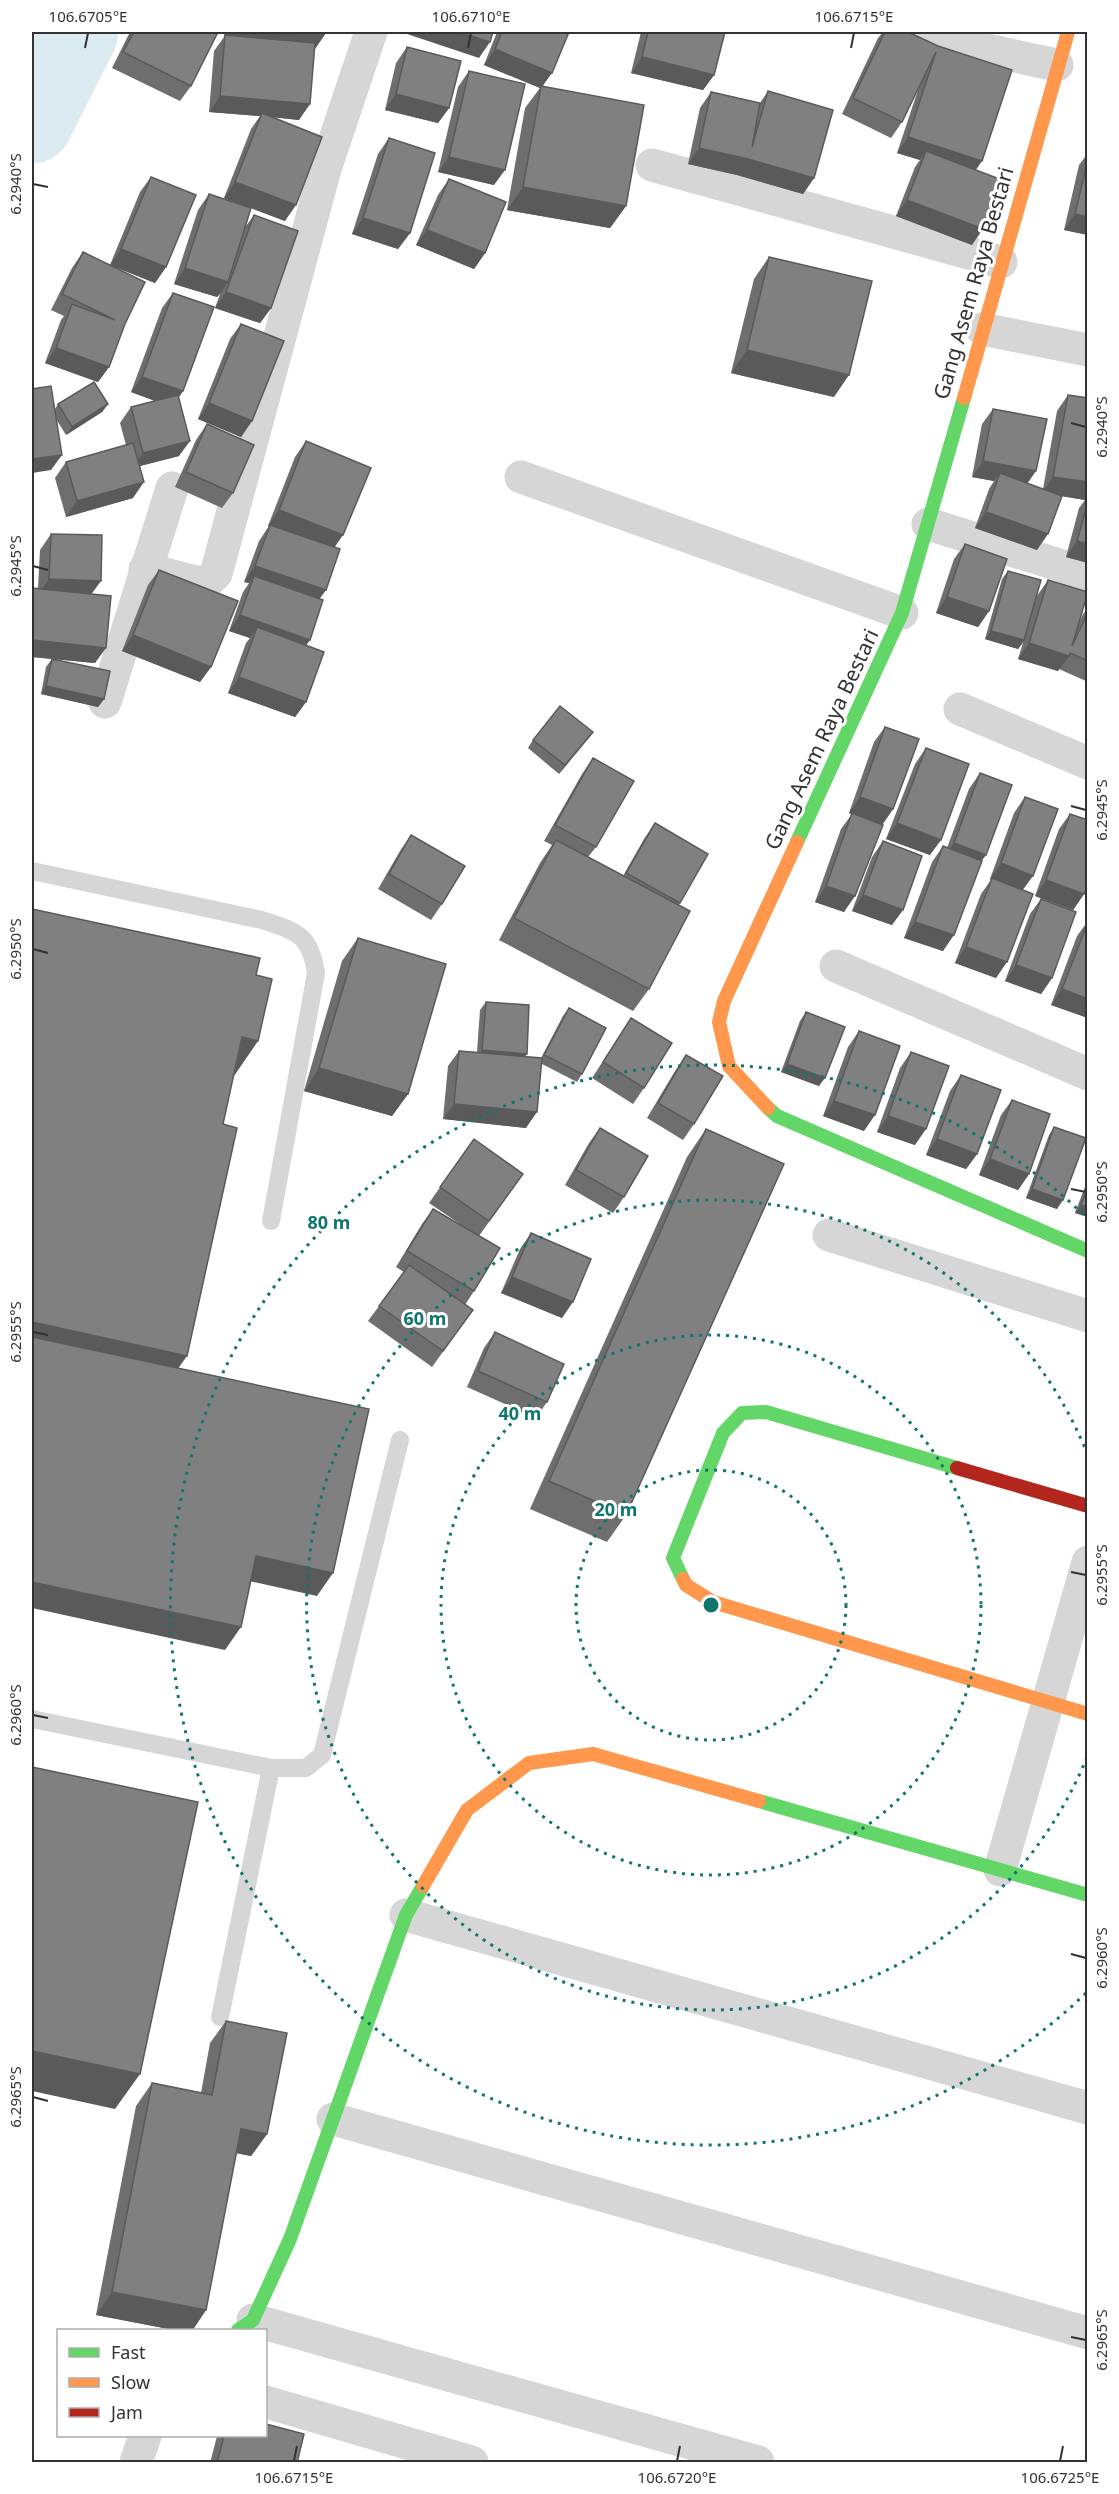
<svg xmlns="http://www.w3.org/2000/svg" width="1119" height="2494" font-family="'Noto Sans',sans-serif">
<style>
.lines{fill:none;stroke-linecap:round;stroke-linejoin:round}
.river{stroke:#dbeaf1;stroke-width:81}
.lane{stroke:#d6d6d6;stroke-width:18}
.street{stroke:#d6d6d6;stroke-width:33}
.fast{stroke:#63d668;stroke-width:14}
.slow{stroke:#ff974d;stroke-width:14}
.jam{stroke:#b3261e;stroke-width:14}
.wall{fill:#6e6e6e}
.shaded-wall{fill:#5a5a5a}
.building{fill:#808080;stroke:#5a5a5a;stroke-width:1.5}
.ticks{fill:none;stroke:#323232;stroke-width:2}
.ring{fill:none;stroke:#0f766e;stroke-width:3;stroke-dasharray:3 6}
.labels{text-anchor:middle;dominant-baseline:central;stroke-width:6;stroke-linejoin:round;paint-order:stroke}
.street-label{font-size:21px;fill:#323232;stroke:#fff}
.centre{fill:#0f766e;stroke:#fff;stroke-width:3}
.ring-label{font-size:18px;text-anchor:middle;font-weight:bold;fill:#0f766e;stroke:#fff;stroke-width:6;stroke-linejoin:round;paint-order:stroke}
.neatline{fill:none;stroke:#323232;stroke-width:2}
.ticks-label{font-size:15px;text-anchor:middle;fill:#323232}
</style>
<rect width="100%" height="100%" fill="#fff"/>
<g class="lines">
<polyline class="river" points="32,123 78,32"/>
<g class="lane">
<path d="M32,871L262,920C297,932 310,934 316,973L271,1221"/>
<polyline points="32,1719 271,1768 306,1768 322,1755 400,1440"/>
<polyline points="220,2017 271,1768"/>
</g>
<g class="street">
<polyline points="902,32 1057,65"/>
<polyline points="652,165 1001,262"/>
<polyline points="982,329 1088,350"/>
<polyline points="521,477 902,613"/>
<polyline points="928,524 1088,574"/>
<polyline points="145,569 196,582 207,582 216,574 325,169 371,32"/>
<polyline points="105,702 172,488"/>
<polyline points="960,709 1088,763"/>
<polyline points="836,966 1088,1074"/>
<polyline points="829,1235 1088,1316"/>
<polyline points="1000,1870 1088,1562"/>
<polyline points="406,1915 1088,2108"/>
<polyline points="333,2119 1088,2333"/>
<polyline points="253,2320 758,2462"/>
<polyline points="266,2402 472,2462"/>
<polyline points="136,2462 145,2436"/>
</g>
<g class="fast">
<polyline points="797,842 902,613 964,398"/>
<polyline points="768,1108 777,1116 1088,1251"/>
<polyline points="683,1579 673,1558 723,1433 742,1413 766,1412 957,1468"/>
<polyline points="759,1801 1088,1895"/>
<polyline points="238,2330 253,2320 290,2239 406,1915 423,1886"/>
</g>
<g class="slow">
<polyline points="964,398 1068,32"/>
<polyline points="768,1108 729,1066 719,1022 724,1001 797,842"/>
<polyline points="683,1579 686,1585 713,1602 1088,1714"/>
<polyline points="423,1886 467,1810 529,1763 593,1754 759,1801"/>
</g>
<polyline class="jam" points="957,1468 1088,1506"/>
</g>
<g class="wall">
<polygon points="130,32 218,32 191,86 180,101 112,68"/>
<polygon points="225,32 326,32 326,33 314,49 299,120 272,117 285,221 251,208 246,226 254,215 271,308 260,323 215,308 220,294 217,297 174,284 198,210 209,194 248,207 224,198 251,129 260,116 209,112 214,51 224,37"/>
<polygon points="497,32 569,32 543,86 626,206 610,228 507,210 525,108 540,88 484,65"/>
<polygon points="641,32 725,32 714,75 703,90 631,73"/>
<polygon points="883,32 908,32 938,46 976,170 972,245 896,216 915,167 920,160 897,153 919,87 902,122 891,138 842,114 878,38"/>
<polygon points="407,47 449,108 438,123 385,110 396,63"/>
<polygon points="469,71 494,185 438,172 458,87"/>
<polygon points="768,91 814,178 803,194 737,175 688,164 700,108 711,92 760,103"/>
<polygon points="389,138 410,233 398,249 352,234 378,154"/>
<polygon points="1088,153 1088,235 1064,230 1079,165"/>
<polygon points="151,177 166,267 155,283 112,266 125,324 109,367 98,382 45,363 61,320 64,316 51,310 72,268 83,252 110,265 140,192"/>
<polygon points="449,179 485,253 474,269 416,245 438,195"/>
<polygon points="769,257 834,397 731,373 754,279"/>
<polygon points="173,293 183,391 179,397 179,456 140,466 133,498 66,517 55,478 66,462 126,445 120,423 131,407 155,401 131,392 162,308"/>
<polygon points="241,324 252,421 241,437 198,419 230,339"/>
<polygon points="1068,395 1088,398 1088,563 1066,557 1079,508 1085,500 1062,496 1037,550 975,528 989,489 994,481 972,477 982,424 993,409 1028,483 1043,489 1057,411"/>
<polygon points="58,404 108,404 102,412 66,435 56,419 51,470 55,409"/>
<polygon points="207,424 233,493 222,508 175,487 196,440"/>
<polygon points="306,441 335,547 326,590 319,599 310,640 306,645 306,702 295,717 228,693 246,643 250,638 229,631 243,592 249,583 244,582 259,541 269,526 268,526 295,457"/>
<polygon points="51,534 92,594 95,663 32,657 38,588 40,550"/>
<polygon points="965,544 989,611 978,627 936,613 954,559"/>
<polygon points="159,570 211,667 200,682 122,651 148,585"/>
<polygon points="1008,571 1037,596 1048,580 1078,625 1083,614 1088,608 1088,682 1059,669 1058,671 1018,659 1023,643 1018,649 985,639 1002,579"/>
<polygon points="52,659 104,699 98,707 41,694 46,667"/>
<polygon points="885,727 893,809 882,825 844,912 815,902 841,829 852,814 849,813 874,742"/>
<polygon points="593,732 559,774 528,748 533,740"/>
<polygon points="926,748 930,855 886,839 915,764"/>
<polygon points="593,758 596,847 588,857 623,876 644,839 655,823 708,854 679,905 649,989 633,1011 499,940 540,863 552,845 544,841 582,774"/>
<polygon points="980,773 982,861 943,951 904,938 932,862 943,846 947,848 969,789"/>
<polygon points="1025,797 1023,890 996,978 955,963 981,894 991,880 990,879 1014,813"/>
<polygon points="1070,814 1084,894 1073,910 1035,896 1059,829"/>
<polygon points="411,835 442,904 431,920 378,889 400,851"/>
<polygon points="883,841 892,925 852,911 872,857"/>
<polygon points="1041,899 1052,978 1041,994 1005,981 1030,914"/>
<polygon points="1088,921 1088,1018 1051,1005 1077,936"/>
<polygon points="358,938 408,1094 392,1116 304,1091 342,961"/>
<polygon points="486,1002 525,1057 541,1058 563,1016 569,1008 582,1074 577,1082 542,1064 526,1128 443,1119 448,1066 459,1051 477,1052 480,1010"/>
<polygon points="806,1012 819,1086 781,1072 800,1021"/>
<polygon points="631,1018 644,1088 633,1104 592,1078"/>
<polygon points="859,1031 864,1131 823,1116 848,1047"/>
<polygon points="911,1052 915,1145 877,1132 900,1068"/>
<polygon points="686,1055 694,1124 683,1140 647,1118 675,1071"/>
<polygon points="961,1075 977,1154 966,1169 926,1155 950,1091"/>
<polygon points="1012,1100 1029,1174 1018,1190 979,1175 1001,1115"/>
<polygon points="1054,1127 1057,1209 1026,1198 1049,1135"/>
<polygon points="600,1128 624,1197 613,1213 565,1185 589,1143"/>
<polygon points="706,1129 626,1515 607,1542 530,1509 687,1157"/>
<polygon points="474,1139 523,1174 479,1236 474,1291 465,1305 473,1310 432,1367 368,1321 404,1272 396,1267 422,1224 433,1209 460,1224 429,1203"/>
<polygon points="1088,1179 1088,1217 1075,1213"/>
<polygon points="531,1233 562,1318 501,1293 520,1249"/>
<polygon points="495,1332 547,1402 536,1418 467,1387 484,1348"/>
<polygon points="226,2021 267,2134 251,2156 236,2153 206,2310 192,2331 179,2331 96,2315 136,2106 152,2083 201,2093 210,2043"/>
<polygon points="217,2436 266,2436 297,2463 210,2463"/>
</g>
<g class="shaded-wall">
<polygon points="229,32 310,32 326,33 315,49 225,39"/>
<polygon points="409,32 458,32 490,42 479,58 407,34"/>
<polygon points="495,49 552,73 541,88 541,86 540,88 484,65"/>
<polygon points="642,57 714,75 703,90 631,73"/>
<polygon points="396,94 449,108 438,123 385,110"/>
<polygon points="220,96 310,104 299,120 261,116 262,113 260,116 209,112"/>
<polygon points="908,137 982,161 971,177 926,151 920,160 897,153"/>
<polygon points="699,148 748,159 814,178 803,194 737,175 688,164"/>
<polygon points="449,157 505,170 494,185 438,172"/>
<polygon points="235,182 296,205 285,221 224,198"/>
<polygon points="523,187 626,206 610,228 507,210"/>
<polygon points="907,200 983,229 972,245 896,216"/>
<polygon points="1075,214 1088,217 1088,235 1064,230"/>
<polygon points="363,218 410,233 398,249 352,234"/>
<polygon points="427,230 485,253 474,269 416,245"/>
<polygon points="121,249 166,267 155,283 110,265"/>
<polygon points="185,268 228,282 217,297 174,284"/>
<polygon points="226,292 271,308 260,323 215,308"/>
<polygon points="56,348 109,367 98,382 45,363"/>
<polygon points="747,350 849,375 834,397 731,373"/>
<polygon points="142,377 183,391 172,407 131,392"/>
<polygon points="209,403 252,421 241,437 198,419"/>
<polygon points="108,404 102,412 66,435 72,427"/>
<polygon points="190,441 179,456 132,468 143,453"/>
<polygon points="62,455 51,470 32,473 32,459"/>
<polygon points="983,461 1036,471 1025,487 1000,473 994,481 972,477"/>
<polygon points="1053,477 1088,482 1088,496 1085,500 1042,493"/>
<polygon points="144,482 133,498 66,517 77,501"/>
<polygon points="279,510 343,535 332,551 268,526"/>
<polygon points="986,512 1048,534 1037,550 975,528"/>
<polygon points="1077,541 1088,544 1088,563 1066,557"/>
<polygon points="255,566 326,590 315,605 254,576 249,583 244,582"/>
<polygon points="49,579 101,581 90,596 38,595"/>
<polygon points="947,597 989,611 978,627 936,613"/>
<polygon points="240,615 310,640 299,655 257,627 250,638 229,631"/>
<polygon points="991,631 1024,640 1018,649 985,639"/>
<polygon points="133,635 211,667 200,682 122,651"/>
<polygon points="32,640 106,648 95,663 32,657"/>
<polygon points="1029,643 1069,656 1058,671 1018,659"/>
<polygon points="239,677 306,702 295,717 228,693"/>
<polygon points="46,686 104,699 98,707 41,694"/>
<polygon points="593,732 587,740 559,774 565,765"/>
<polygon points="860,797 893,809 882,825 849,813"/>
<polygon points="897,823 941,840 930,855 886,839"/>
<polygon points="954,843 986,855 975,870 943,859"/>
<polygon points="1001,863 1033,876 1022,891 990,879"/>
<polygon points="1046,880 1084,894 1073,910 1035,896"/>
<polygon points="826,886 855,896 844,912 815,902"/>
<polygon points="863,895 903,910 892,925 852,911"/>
<polygon points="915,922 954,935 943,951 904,938"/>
<polygon points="966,947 1007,962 996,978 955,963"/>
<polygon points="1016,965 1052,978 1041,994 1005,981"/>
<polygon points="1062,989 1088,999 1088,1018 1051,1005"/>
<polygon points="242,1037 258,1041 234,1076"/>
<polygon points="482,1050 527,1054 521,1062 477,1058"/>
<polygon points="787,1064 825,1078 819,1086 781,1072"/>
<polygon points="319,1068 408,1094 392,1116 304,1091"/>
<polygon points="834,1101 875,1115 864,1131 823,1116"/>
<polygon points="454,1104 537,1112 526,1128 443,1119"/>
<polygon points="888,1116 926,1129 915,1145 877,1132"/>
<polygon points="937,1139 977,1154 966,1169 926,1155"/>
<polygon points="990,1159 1029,1174 1018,1190 979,1175"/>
<polygon points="1032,1189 1063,1200 1057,1209 1026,1198"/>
<polygon points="1081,1205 1088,1207 1088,1217 1075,1213"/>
<polygon points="512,1277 573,1302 562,1318 501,1293"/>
<polygon points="32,1322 187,1356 162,1391 32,1363"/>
<polygon points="256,1556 333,1573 317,1596 240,1579"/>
<polygon points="32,1582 241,1627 225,1650 32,1608"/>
<polygon points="32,2051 140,2074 115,2109 32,2091"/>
<polygon points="241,2129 267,2134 251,2156 225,2151"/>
<polygon points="112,2292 206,2310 192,2331 179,2331 96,2315"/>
</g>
<g class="building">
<polygon points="134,32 218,32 191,86 123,52"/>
<polygon points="310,32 326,32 326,33"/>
<polygon points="458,32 493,32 490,42"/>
<polygon points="502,32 569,32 552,73 495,49"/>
<polygon points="648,32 725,32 714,75 642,57"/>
<polygon points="885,32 908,32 938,46 1012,70 982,161 908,137 936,52 902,122 853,98"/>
<polygon points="225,35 315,43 310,104 220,96"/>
<polygon points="407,47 461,61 449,108 396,94"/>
<polygon points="469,71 525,84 505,170 449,157"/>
<polygon points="541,86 644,105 626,206 523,187"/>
<polygon points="768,91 833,110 814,178 748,159 699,148 711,92 760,103 752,147"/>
<polygon points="262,113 322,137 296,205 235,182"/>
<polygon points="389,138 435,153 410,233 363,218"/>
<polygon points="926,151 1002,180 983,229 907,200"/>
<polygon points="1088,159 1088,217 1075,214"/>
<polygon points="151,177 196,195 166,267 121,249"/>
<polygon points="449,179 506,202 485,253 427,230"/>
<polygon points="209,194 251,208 228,282 185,268"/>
<polygon points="254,215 298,231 271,308 226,292"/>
<polygon points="83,252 145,282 125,324 109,367 56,348 72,304 115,320 62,294"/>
<polygon points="769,257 872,281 849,375 747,350"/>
<polygon points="173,293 214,307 183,391 142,377"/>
<polygon points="241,324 284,341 252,421 209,403"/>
<polygon points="94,382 108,404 72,427 58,404"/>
<polygon points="51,386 62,455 32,459 32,389"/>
<polygon points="178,395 190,441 143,453 131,407"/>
<polygon points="1068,395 1088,398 1088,482 1053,477"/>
<polygon points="993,409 1047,419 1036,471 983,461"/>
<polygon points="207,424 254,445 233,493 186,472"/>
<polygon points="306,441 371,468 343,535 279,510"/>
<polygon points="133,443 144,482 77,501 66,462"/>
<polygon points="1000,473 1062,496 1048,534 986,512"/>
<polygon points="1088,502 1088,544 1077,541"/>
<polygon points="270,525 340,549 326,590 255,566"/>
<polygon points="51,534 102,535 101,581 49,579"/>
<polygon points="965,544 1007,559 989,611 947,597"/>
<polygon points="159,570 238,601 211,667 133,635"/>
<polygon points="1008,571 1041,580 1024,640 991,631"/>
<polygon points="254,576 323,600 310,640 240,615"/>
<polygon points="1048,580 1088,592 1072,646 1088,612 1088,661 1070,653 1069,656 1029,643"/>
<polygon points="32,588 111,596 106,648 32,640"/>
<polygon points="257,627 324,652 306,702 239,677"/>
<polygon points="52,659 110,671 104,699 46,686"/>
<polygon points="560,706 593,732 565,765 533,740"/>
<polygon points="885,727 919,739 893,809 860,797"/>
<polygon points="926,748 969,764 941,840 897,823"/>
<polygon points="593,758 634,781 596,847 555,825"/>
<polygon points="980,773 1012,785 986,855 954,843"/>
<polygon points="1025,797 1058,809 1033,876 1001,863"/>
<polygon points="852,813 883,825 855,896 826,886"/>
<polygon points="1070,814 1088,820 1088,885 1084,894 1046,880"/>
<polygon points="655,823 708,854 680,903 626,873"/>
<polygon points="411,835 465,866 442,904 389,874"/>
<polygon points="556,840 690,911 649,989 514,918"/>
<polygon points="883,841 922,856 903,910 863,895"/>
<polygon points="943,846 982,861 954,935 915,922"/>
<polygon points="992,878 1033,894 1007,962 966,947"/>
<polygon points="1041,899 1076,912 1052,978 1016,965"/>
<polygon points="32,909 260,958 256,975 272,979 258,1041 242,1037 223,1124 237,1128 187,1356 32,1322"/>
<polygon points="1088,922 1088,999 1062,989"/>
<polygon points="358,938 446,964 408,1094 319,1068"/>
<polygon points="486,1002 529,1005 527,1054 482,1050"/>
<polygon points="569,1008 606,1028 582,1074 544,1055"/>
<polygon points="806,1012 845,1027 825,1078 787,1064"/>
<polygon points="631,1018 672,1043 644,1088 603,1062"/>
<polygon points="859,1031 900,1046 875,1115 834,1101"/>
<polygon points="459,1051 542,1058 537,1112 454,1104"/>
<polygon points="911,1052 949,1066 926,1129 888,1116"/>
<polygon points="686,1055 723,1076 694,1124 658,1103"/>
<polygon points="961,1075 1001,1090 977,1154 937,1139"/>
<polygon points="1012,1100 1050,1114 1029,1174 990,1159"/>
<polygon points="1054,1127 1086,1138 1063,1200 1032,1189"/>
<polygon points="600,1128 648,1156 624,1197 576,1170"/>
<polygon points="706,1129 784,1164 626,1515 549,1481"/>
<polygon points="474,1139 523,1174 489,1221 440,1187"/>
<polygon points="1088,1186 1088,1207 1081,1205"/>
<polygon points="433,1209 500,1248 474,1291 407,1251"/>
<polygon points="531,1233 591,1259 573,1302 512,1277"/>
<polygon points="409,1265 473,1310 443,1351 379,1306"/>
<polygon points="495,1332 564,1364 547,1402 478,1371"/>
<polygon points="32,1337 369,1409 333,1573 256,1556 241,1627 32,1582"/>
<polygon points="32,1767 198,1802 140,2074 32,2051"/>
<polygon points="226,2021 287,2033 267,2134 241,2129 206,2310 112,2292 152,2083 212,2095"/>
<polygon points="266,2424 304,2434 297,2463 217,2463 224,2436 266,2436"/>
</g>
<path class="ticks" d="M85,48L88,33M468,48L471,33M851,48L854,33M33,184L48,187M1071,423L1086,427M33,566L48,570M1071,806L1086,810M33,949L48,953M1071,1189L1086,1192M33,1332L48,1335M1071,1572L1086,1575M33,1715L48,1718M1071,1954L1086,1958M33,2097L48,2101M1071,2337L1086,2340M294,2461L297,2446M677,2461L680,2446M1060,2461L1063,2446"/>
<g class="ring">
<circle cx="711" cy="1605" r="135"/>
<circle cx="711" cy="1605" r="270"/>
<path d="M1087 1757A405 405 0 1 1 1087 1453"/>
<path d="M1086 1993A540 540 0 1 1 1086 1217"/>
</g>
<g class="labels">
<g class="street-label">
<text transform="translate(973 283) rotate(-74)">Gang Asem Raya Bestari</text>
<text transform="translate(821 739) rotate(-65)">Gang Asem Raya Bestari</text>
</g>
</g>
<circle cx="711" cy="1605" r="9" class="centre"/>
<g class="ring-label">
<text x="329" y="1229">80 m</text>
<text x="425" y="1325">60 m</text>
<text x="520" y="1420">40 m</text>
<text x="616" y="1516">20 m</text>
</g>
<rect width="1119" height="2494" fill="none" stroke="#ffffff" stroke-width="66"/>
<rect x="57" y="2329" width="210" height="108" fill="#ffffff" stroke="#adadad" stroke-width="1.5"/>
<rect x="69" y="2348" width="30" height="9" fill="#63d668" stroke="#adadad" stroke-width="1.5"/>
<text x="111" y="2359" font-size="18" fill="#323232">Fast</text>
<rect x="69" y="2378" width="30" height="9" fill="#ff974d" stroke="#adadad" stroke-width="1.5"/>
<text x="111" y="2389" font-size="18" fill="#323232">Slow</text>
<rect x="69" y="2408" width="30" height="9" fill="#b3261e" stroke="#adadad" stroke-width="1.5"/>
<text x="111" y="2419" font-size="18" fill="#323232">Jam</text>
<rect x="33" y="33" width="1053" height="2428" class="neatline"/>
<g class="ticks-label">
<text x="88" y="22">106.6705°E</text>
<text x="471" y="22">106.6710°E</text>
<text x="854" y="22">106.6715°E</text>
<text transform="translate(16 184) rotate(-90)" y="5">6.2940°S</text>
<text transform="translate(1102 427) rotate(-90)" y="5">6.2940°S</text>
<text transform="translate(16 566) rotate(-90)" y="5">6.2945°S</text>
<text transform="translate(1102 810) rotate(-90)" y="5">6.2945°S</text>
<text transform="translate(16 949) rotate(-90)" y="5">6.2950°S</text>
<text transform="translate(1102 1192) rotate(-90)" y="5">6.2950°S</text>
<text transform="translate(16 1332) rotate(-90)" y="5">6.2955°S</text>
<text transform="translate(1102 1575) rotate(-90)" y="5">6.2955°S</text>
<text transform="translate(16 1715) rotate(-90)" y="5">6.2960°S</text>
<text transform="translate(1102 1958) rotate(-90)" y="5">6.2960°S</text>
<text transform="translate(16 2097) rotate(-90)" y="5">6.2965°S</text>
<text transform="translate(1102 2340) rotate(-90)" y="5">6.2965°S</text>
<text x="294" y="2483">106.6715°E</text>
<text x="677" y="2483">106.6720°E</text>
<text x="1060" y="2483">106.6725°E</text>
</g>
</svg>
